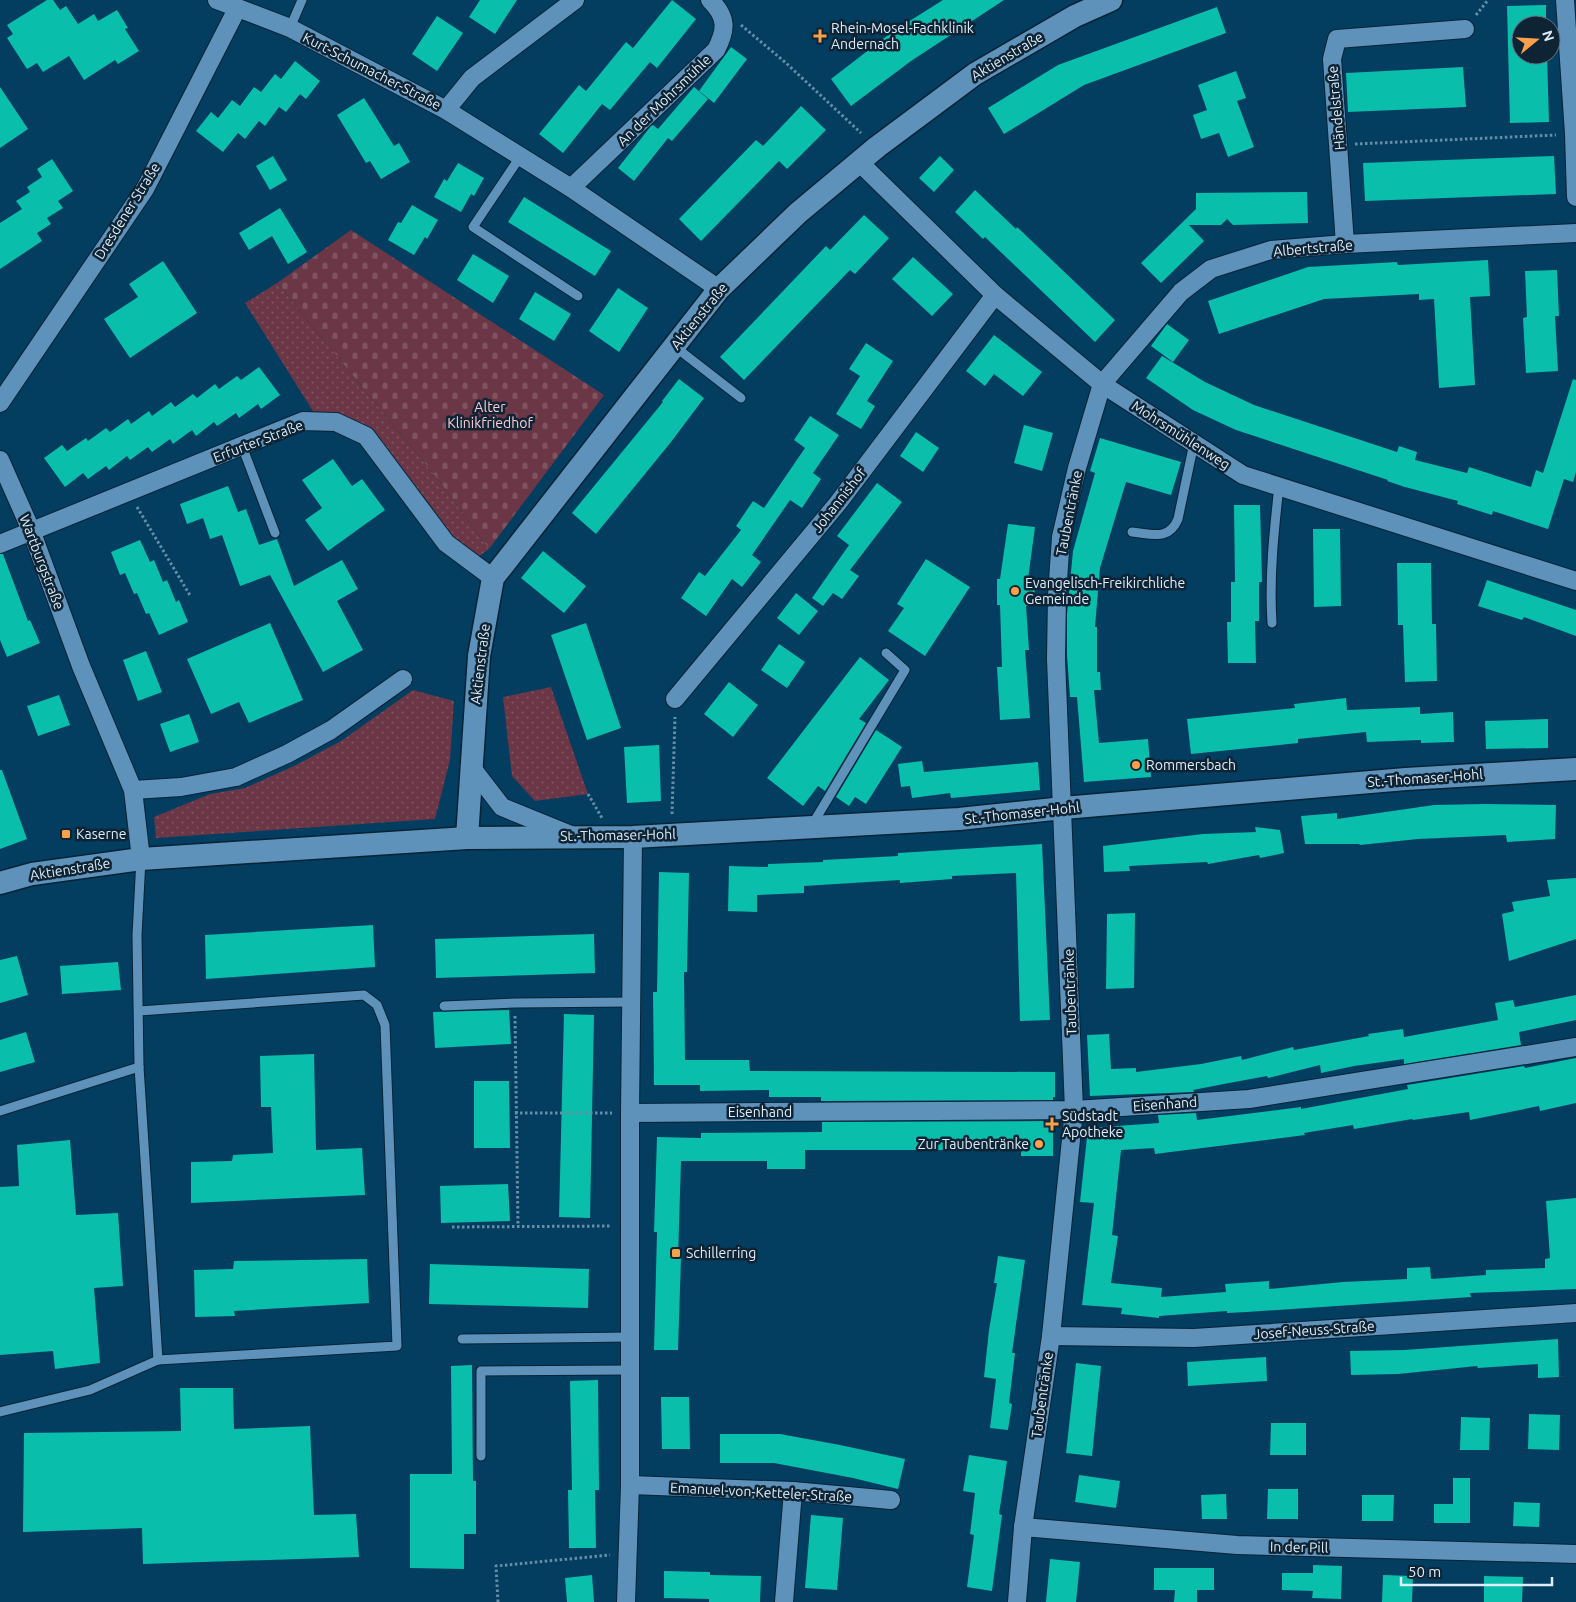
<svg xmlns="http://www.w3.org/2000/svg" width="1576" height="1602" font-family="Ubuntu,sans-serif">
<style>
.cemetery{fill:url(#cemetery-stones)}
.park{fill:url(#park-dots)}
.building{fill:#09beab}
.lines{fill:none;stroke-linecap:round;stroke-linejoin:round}
.service-casing{stroke:#082336;stroke-width:11}
.minor-casing{stroke:#082336;stroke-width:20}
.tertiary-casing{stroke:#082336;stroke-width:25}
.path{stroke:#678ea7;stroke-width:3;stroke-dasharray:2.5 2.5;stroke-linecap:butt}
.service{stroke:#5f92ba;stroke-width:9}
.minor{stroke:#5f92ba;stroke-width:18}
.tertiary{stroke:#5f92ba;stroke-width:22}
.poi-dot{fill:#f8a14a;stroke:#0e2333;stroke-width:2}
.labels{text-anchor:middle;dominant-baseline:central;stroke-width:5;stroke-linejoin:round;paint-order:stroke}
.poi-label{font-size:14px;fill:#ddedfa;stroke:#0e2333;text-anchor:start}
.street-label{font-size:14px;fill:#ddedfa;stroke:#0e2333}
.park-label{font-size:14px;fill:#fec8d5;stroke:#0e2333}
</style>
<defs>
<pattern id="cemetery-stones" width="16" height="16" patternUnits="userSpaceOnUse" patternTransform="scale(1.25)"><rect width="16" height="16" fill="#6b3645"/><path d="M2 7V4a2 2 0 0 1 4 0v3zM10 15v-3a2 2 0 0 1 4 0v3z" fill="#805361"/></pattern>
<pattern id="park-dots" width="8" height="8" patternUnits="userSpaceOnUse" patternTransform="scale(1.25)"><rect width="8" height="8" fill="#6b3645"/><path d="M2 2h.1M6 6h.1" fill="none" stroke="#805361" stroke-width="1.8" stroke-linecap="round"/></pattern>
</defs>
<rect width="100%" height="100%" fill="#033d60"/>
<polygon class="cemetery" points="351,230 604,395 489,549 440,482 277,283"/>
<g class="park">
<polygon points="277,283 440,482 489,549 478,557 451,537 371,430 316,416 245,303"/>
<polygon points="551,687 588,794 535,801 512,776 503,697"/>
<polygon points="413,690 454,701 450,760 435,819 156,838 154,817 210,794 245,788 296,765 341,741"/>
</g>
<g class="building">
<polygon points="47,0 53,0 60,10 66,6 78,24 94,14 98,21 117,10 128,28 125,29 139,51 118,64 115,60 84,80 69,56 43,72 37,63 27,69 7,38 13,34 7,25"/>
<polygon points="480,0 517,0 495,34 469,17"/>
<polygon points="672,0 696,19 657,68 650,62 610,110 602,104 563,153 539,134 579,85 586,91 626,42 633,48"/>
<polygon points="943,0 1004,0 911,61 851,106 831,79 892,32"/>
<polygon points="1546,5 1546,25 1521,25 1521,55 1547,55 1549,122 1510,123 1507,6"/>
<polygon points="1217,7 1226,33 1084,85 1004,134 988,108 1058,65"/>
<polygon points="437,16 463,33 437,71 412,54"/>
<polygon points="731,47 747,59 714,103 699,91"/>
<polygon points="295,61 320,81 306,99 300,94 286,112 279,107 265,126 259,121 245,139 238,133 223,152 196,131 211,112 218,118 232,100 240,106 254,87 261,92 275,74 281,79"/>
<polygon points="1463,67 1466,107 1348,112 1346,73"/>
<polygon points="1236,71 1246,98 1237,101 1254,147 1228,157 1219,133 1201,139 1193,115 1207,110 1198,85"/>
<polygon points="0,87 28,129 0,148"/>
<polygon points="694,87 708,99 672,141 668,138 634,181 618,168 651,126 653,125 658,129"/>
<polygon points="364,98 394,146 399,143 410,162 381,179 370,161 366,163 337,115"/>
<polygon points="801,106 826,130 787,169 779,161 701,241 679,219 756,140 763,146"/>
<polygon points="273,156 287,180 270,190 256,166"/>
<polygon points="940,156 954,170 934,192 919,178"/>
<polygon points="1554,156 1556,194 1365,201 1363,163"/>
<polygon points="52,159 73,191 58,201 63,208 47,218 51,224 37,233 42,241 0,269 0,223 22,209 16,201 30,192 27,187 42,177 37,169"/>
<polygon points="458,163 484,178 474,196 471,194 461,212 434,197 444,179 447,181"/>
<polygon points="975,190 1016,229 1017,227 1115,320 1095,342 985,237 983,239 955,212"/>
<polygon points="1307,192 1308,223 1233,225 1227,219 1221,225 1189,225 1204,241 1161,283 1141,263 1196,209 1196,193"/>
<polygon points="524,197 611,251 595,276 508,222"/>
<polygon points="412,205 438,220 427,239 425,237 414,255 388,240 398,222 401,223"/>
<polygon points="280,208 307,252 288,264 272,236 249,250 239,233"/>
<polygon points="864,215 889,238 855,274 850,270 744,380 720,357 826,246 830,250"/>
<polygon points="473,254 509,276 493,303 457,280"/>
<polygon points="913,257 953,294 932,316 892,279"/>
<polygon points="1488,260 1490,296 1470,297 1475,385 1439,388 1434,299 1419,300 1419,294 1324,299 1219,334 1208,301 1308,267 1397,262 1398,265"/>
<polygon points="163,261 197,313 130,358 104,319 138,297 129,284"/>
<polygon points="1557,270 1559,316 1555,316 1558,371 1526,373 1523,318 1527,317 1525,271"/>
<polygon points="618,288 648,308 619,352 589,331"/>
<polygon points="535,292 571,314 554,341 519,319"/>
<polygon points="1167,324 1189,340 1173,362 1151,346"/>
<polygon points="994,335 1042,372 1023,396 994,374 985,386 966,371"/>
<polygon points="866,343 893,361 867,401 875,406 861,429 836,414 860,376 849,369"/>
<polygon points="1162,356 1205,382 1254,405 1397,452 1399,446 1417,452 1415,460 1467,473 1469,467 1531,487 1536,470 1543,473 1573,379 1576,380 1576,472 1573,482 1564,479 1548,529 1493,511 1492,515 1457,504 1458,501 1405,487 1387,481 1388,480 1236,430 1193,410 1146,378"/>
<polygon points="259,367 280,395 261,409 258,404 239,418 236,413 217,426 214,422 196,436 192,430 173,444 170,439 152,452 148,447 130,460 127,456 109,470 106,466 88,479 83,473 65,487 44,458 62,445 67,451 86,438 88,441 106,428 110,432 128,419 131,424 149,411 152,416 171,402 175,407 193,394 197,398 215,384 219,389 237,376 241,380"/>
<polygon points="679,379 704,398 671,442 596,534 572,513 663,402 662,401"/>
<polygon points="810,416 839,435 813,473 821,479 802,508 790,500 752,555 761,562 742,587 732,579 706,616 681,598 699,572 705,576 741,530 736,526 753,501 764,508 805,448 794,440"/>
<polygon points="1024,425 1053,433 1042,471 1014,463"/>
<polygon points="916,432 939,448 923,472 900,456"/>
<polygon points="1100,438 1181,462 1171,495 1126,482 1100,568 1098,591 1095,627 1097,627 1097,672 1100,672 1101,690 1094,690 1099,743 1148,739 1151,777 1084,782 1077,697 1070,697 1067,655 1067,614 1073,551 1095,473 1090,471"/>
<polygon points="333,459 352,486 362,479 385,510 328,551 305,520 322,508 302,480"/>
<polygon points="877,483 902,502 850,570 859,576 842,599 833,593 823,606 812,598 849,545 837,536"/>
<polygon points="228,486 238,512 246,509 259,545 277,539 294,586 342,560 358,589 337,601 363,650 323,672 270,575 240,586 222,535 210,539 203,518 187,524 180,504"/>
<polygon points="1234,505 1260,505 1262,582 1259,582 1259,621 1255,621 1256,663 1228,663 1227,622 1231,622 1231,582 1235,582"/>
<polygon points="1008,524 1035,527 1028,579 1035,580 1034,606 1026,606 1029,650 1025,650 1030,718 1000,720 997,667 1002,667 1000,605 997,605 997,579 1000,579"/>
<polygon points="1313,529 1340,529 1341,606 1314,607"/>
<polygon points="140,540 150,562 154,560 163,582 167,580 176,602 179,600 188,622 159,635 149,613 146,614 137,593 134,594 125,573 120,575 111,552"/>
<polygon points="543,551 586,586 564,613 521,578"/>
<polygon points="0,554 3,554 28,621 30,620 40,643 7,657 0,640"/>
<polygon points="926,559 970,587 925,656 888,631 904,608 897,604"/>
<polygon points="1397,563 1431,563 1432,624 1436,624 1437,681 1405,682 1403,625 1398,625"/>
<polygon points="1487,580 1576,610 1576,636 1524,617 1522,620 1478,606"/>
<polygon points="796,593 818,611 799,635 777,618"/>
<polygon points="270,623 303,700 249,723 239,702 211,714 187,659"/>
<polygon points="586,623 621,728 587,740 551,635"/>
<polygon points="779,644 805,662 787,688 761,670"/>
<polygon points="146,651 162,692 138,701 123,660"/>
<polygon points="860,657 889,680 859,719 866,723 825,791 818,786 803,806 767,778"/>
<polygon points="729,682 758,705 733,737 704,714"/>
<polygon points="59,695 70,725 38,736 27,706"/>
<polygon points="1346,698 1347,710 1420,707 1420,714 1453,712 1454,742 1421,743 1421,740 1367,742 1366,732 1298,739 1298,743 1191,754 1187,719 1295,708 1294,704"/>
<polygon points="189,714 199,742 170,752 160,724"/>
<polygon points="1548,719 1548,748 1486,749 1485,721"/>
<polygon points="876,730 902,747 866,804 855,797 849,806 836,797"/>
<polygon points="659,745 661,801 627,803 624,747"/>
<polygon points="922,761 924,772 1038,762 1040,790 951,798 950,793 912,798 910,786 901,787 898,764"/>
<polygon points="0,770 2,770 27,839 0,849"/>
<polygon points="1483,804 1556,805 1555,839 1507,842 1506,835 1418,839 1360,845 1359,844 1305,844 1301,816 1337,813 1337,819 1434,805"/>
<polygon points="1255,827 1280,830 1284,853 1260,858 1259,855 1208,864 1207,862 1129,866 1130,871 1104,872 1103,846 1203,834 1256,832"/>
<polygon points="1042,844 1050,1020 1020,1021 1016,873 952,876 952,879 900,883 900,880 804,886 804,893 757,895 757,912 728,911 729,866 768,867 768,864 823,862 823,860 898,856 898,853"/>
<polygon points="659,872 689,873 687,972 684,972 685,1060 749,1060 750,1071 1055,1072 1055,1097 1053,1097 1053,1100 821,1101 821,1097 769,1097 769,1090 700,1091 700,1085 654,1085 653,992 657,992"/>
<polygon points="1576,878 1576,939 1509,961 1502,914 1514,911 1512,902 1550,896 1547,880"/>
<polygon points="1135,913 1134,988 1106,989 1107,914"/>
<polygon points="373,925 375,967 206,979 205,935"/>
<polygon points="594,934 595,973 436,978 435,939"/>
<polygon points="17,956 28,995 0,1003 0,960"/>
<polygon points="118,962 121,990 62,994 60,966"/>
<polygon points="1576,995 1576,1020 1519,1032 1521,1045 1404,1064 1404,1059 1354,1066 1321,1073 1320,1065 1268,1078 1267,1076 1229,1083 1193,1090 1194,1092 1090,1096 1087,1035 1109,1034 1111,1069 1136,1068 1136,1072 1201,1064 1241,1056 1242,1060 1293,1047 1294,1050 1369,1036 1368,1034 1403,1029 1404,1037 1498,1020 1495,1003 1513,1000 1515,1007"/>
<polygon points="509,1010 511,1044 435,1048 433,1012"/>
<polygon points="564,1014 594,1015 590,1218 559,1217"/>
<polygon points="26,1032 35,1062 0,1072 0,1040"/>
<polygon points="314,1054 316,1150 362,1148 365,1195 191,1203 191,1162 232,1161 233,1155 273,1153 271,1107 261,1107 260,1056"/>
<polygon points="1576,1058 1576,1103 1540,1111 1539,1106 1470,1120 1469,1112 1413,1120 1412,1119 1354,1129 1353,1125 1304,1133 1305,1135 1155,1154 1154,1148 1121,1150 1112,1235 1118,1236 1111,1283 1162,1288 1161,1297 1226,1292 1225,1284 1269,1281 1269,1289 1343,1282 1407,1279 1407,1268 1430,1267 1431,1279 1486,1275 1486,1270 1545,1268 1545,1259 1550,1258 1546,1201 1576,1198 1576,1289 1470,1293 1471,1297 1247,1312 1227,1313 1227,1311 1159,1316 1159,1318 1121,1314 1122,1308 1082,1305 1094,1203 1080,1202 1088,1128 1159,1123 1158,1115 1196,1113 1197,1120 1301,1107 1301,1109 1408,1089 1407,1085 1524,1066 1525,1068"/>
<polygon points="474,1081 509,1081 510,1148 474,1148"/>
<polygon points="1053,1121 1053,1156 1021,1156 1021,1150 805,1150 805,1169 767,1169 767,1161 681,1161 678,1258 681,1258 678,1350 654,1350 657,1232 654,1232 657,1137 701,1138 701,1133 822,1132 822,1122"/>
<polygon points="70,1140 76,1215 118,1213 123,1286 94,1288 100,1363 55,1369 53,1351 0,1355 0,1187 19,1186 17,1145"/>
<polygon points="508,1184 510,1221 441,1223 440,1186"/>
<polygon points="998,1256 1025,1260 1012,1353 1015,1353 1009,1403 1012,1404 1008,1430 990,1428 996,1379 984,1377 989,1330 997,1283 994,1283"/>
<polygon points="367,1259 369,1303 234,1311 235,1316 195,1317 194,1270 233,1269 234,1261"/>
<polygon points="430,1264 589,1269 588,1308 429,1304"/>
<polygon points="1558,1339 1559,1377 1538,1378 1538,1364 1478,1368 1477,1366 1398,1374 1351,1375 1350,1351 1404,1350"/>
<polygon points="1266,1357 1267,1381 1188,1386 1187,1362"/>
<polygon points="1076,1363 1101,1366 1092,1456 1066,1453"/>
<polygon points="472,1365 473,1481 476,1481 476,1534 464,1534 464,1569 410,1568 410,1474 452,1474 451,1366"/>
<polygon points="598,1380 599,1490 595,1490 596,1548 569,1548 568,1490 572,1490 570,1381"/>
<polygon points="180,1388 233,1388 234,1429 310,1426 314,1515 356,1514 359,1557 143,1564 142,1528 23,1532 24,1433 181,1431"/>
<polygon points="661,1397 689,1397 690,1449 662,1449"/>
<polygon points="1529,1414 1560,1415 1559,1450 1528,1449"/>
<polygon points="1461,1417 1490,1418 1489,1450 1460,1450"/>
<polygon points="1271,1423 1306,1423 1306,1455 1270,1455"/>
<polygon points="720,1434 780,1434 840,1445 905,1459 898,1489 853,1478 774,1463 720,1463"/>
<polygon points="969,1455 1007,1461 999,1514 1002,1515 992,1591 967,1587 974,1535 970,1534 975,1493 963,1491"/>
<polygon points="1079,1475 1120,1481 1116,1508 1075,1502"/>
<polygon points="1453,1478 1470,1478 1470,1523 1434,1523 1434,1504 1453,1504"/>
<polygon points="1268,1489 1298,1489 1298,1519 1267,1519"/>
<polygon points="1226,1494 1227,1519 1202,1519 1201,1495"/>
<polygon points="1362,1495 1394,1495 1393,1521 1362,1521"/>
<polygon points="1514,1502 1540,1503 1539,1527 1513,1526"/>
<polygon points="811,1515 843,1518 837,1590 805,1588"/>
<polygon points="1050,1559 1080,1562 1076,1602 1046,1602"/>
<polygon points="1313,1565 1342,1566 1341,1599 1312,1598 1313,1591 1282,1590 1282,1573 1313,1573"/>
<polygon points="1154,1568 1214,1568 1214,1590 1197,1590 1197,1602 1174,1602 1175,1590 1154,1590"/>
<polygon points="664,1571 710,1572 710,1575 761,1576 760,1602 709,1602 709,1599 664,1598"/>
<polygon points="592,1575 594,1602 567,1602 565,1578"/>
<polygon points="1383,1575 1413,1576 1412,1602 1382,1602"/>
<polygon points="1484,1576 1523,1577 1522,1602 1484,1602"/>
</g>
<g class="lines">
<g class="service-casing">
<g id="service">
<polyline points="290,28 302,0"/>
<polyline points="520,157 473,227 578,296"/>
<polyline points="674,346 741,398"/>
<polyline points="242,446 275,533"/>
<path d="M1132,532C1152,534 1169,541 1178,519L1194,443"/>
<path d="M1272,623C1269,577 1274,531 1279,486"/>
<polyline points="812,825 905,670 886,653"/>
<polyline points="141,859 137,935 139,1067 158,1360"/>
<polyline points="444,1006 515,1003 631,1002"/>
<polyline points="0,1111 139,1067"/>
<polyline points="462,1339 631,1337"/>
<polyline points="0,1412 90,1390 158,1360 397,1346 385,1025 377,1005 364,995 139,1011"/>
<polyline points="481,1456 481,1371 631,1370"/>
</g>
</g>
<g class="minor-casing">
<g id="minor">
<polyline points="217,0 290,28 446,110 571,188 719,289"/>
<polyline points="1565,0 1574,134 1576,197"/>
<polyline points="446,110 472,78 575,0"/>
<polyline points="859,162 995,295 1102,384 1243,475 1576,581"/>
<path d="M571,188L716,50C727,29 727,17 710,0"/>
<polyline points="1345,244 1332,59 1337,39 1465,29"/>
<polyline points="0,403 145,189 237,9"/>
<polyline points="0,460 31,530 81,666 133,790 141,859"/>
<polyline points="0,544 303,421 336,422 366,436 446,543 493,578"/>
<polyline points="675,699 838,503 995,295"/>
<polyline points="472,768 502,807 571,835"/>
<polyline points="133,790 181,787 236,777 287,754 331,730 403,679"/>
<polyline points="630,1113 1074,1110 1249,1099 1576,1047"/>
<polyline points="1051,1336 1194,1338 1576,1313"/>
<polyline points="630,1485 793,1491 891,1500"/>
<polyline points="1023,1527 1237,1545 1576,1554"/>
<polyline points="626,1602 630,1485 630,1113 633,837"/>
<polyline points="784,1602 793,1491"/>
<polyline points="1017,1602 1023,1527 1051,1336 1074,1110 1056,659 1057,595 1061,537 1077,468 1102,384 1181,292 1211,269 1271,250 1345,244 1576,233"/>
</g>
</g>
<g class="tertiary-casing">
<g id="tertiary">
<polyline points="467,838 479,656 493,578 719,289 798,213 877,147 975,74 1075,16 1111,0"/>
<polyline points="0,883 32,874 141,859 467,838 633,837 959,819 1063,808 1406,779 1576,769"/>
</g>
</g>
<g class="path">
<polyline points="1476,15 1488,0"/>
<polyline points="741,25 786,63 861,133"/>
<polyline points="1355,144 1556,135"/>
<polyline points="137,507 191,597"/>
<polyline points="588,794 602,818"/>
<polyline points="672,814 675,717"/>
<polyline points="515,1016 518,1226"/>
<polyline points="515,1113 612,1113"/>
<polyline points="452,1227 611,1226"/>
<polyline points="498,1602 496,1566 610,1555"/>
</g>
<use href="#service" class="service"/>
<use href="#minor" class="minor"/>
<use href="#tertiary" class="tertiary"/>
</g>
<g class="poi-dot">
<path d="M817.5 28.5h5v5h5v5h-5v5h-5v-5h-5v-5h5z"/>
<circle cx="1015" cy="591" r="5"/>
<circle cx="1136" cy="765" r="5"/>
<rect x="61" y="829" width="10" height="10" rx="2.5"/>
<path d="M1049.5 1116.5h5v5h5v5h-5v5h-5v-5h-5v-5h5z"/>
<circle cx="1039" cy="1144" r="5"/>
<rect x="671" y="1248" width="10" height="10" rx="2.5"/>
</g>
<g class="labels">
<g class="poi-label">
<text x="831" y="28">Rhein-Mosel-Fachklinik<tspan x="831" dy="16">Andernach</tspan></text>
<text x="1025" y="583">Evangelisch-Freikirchliche<tspan x="1025" dy="16">Gemeinde</tspan></text>
<text x="1146" y="765">Rommersbach</text>
<text x="76" y="834">Kaserne</text>
<text x="1062" y="1116">Südstadt<tspan x="1062" dy="16">Apotheke</tspan></text>
<text x="1029" y="1144" text-anchor="end">Zur Taubentränke</text>
<text x="686" y="1253">Schillerring</text>
</g>
<g class="street-label">
<text transform="translate(1007 56) rotate(-31)">Aktienstraße</text>
<text transform="translate(372 71) rotate(27)">Kurt-Schumacher-Straße</text>
<text transform="translate(664 100) rotate(-44)">An der Mohrsmühle</text>
<text transform="translate(1336 108) rotate(-95)">Händelstraße</text>
<text transform="translate(127 211) rotate(-58)">Dresdener Straße</text>
<text transform="translate(1313 248) rotate(-5)">Albertstraße</text>
<text transform="translate(699 316) rotate(-51)">Aktienstraße</text>
<text transform="translate(1181 435) rotate(33)">Mohrsmühlenweg</text>
<text transform="translate(258 441) rotate(-21)">Erfurter Straße</text>
<text transform="translate(839 500) rotate(-52)">Johannishof</text>
<text transform="translate(1069 513) rotate(-79)">Taubentränke</text>
<text transform="translate(42 562) rotate(69)">Wartburgstraße</text>
<text transform="translate(480 664) rotate(-83)">Aktienstraße</text>
<text transform="translate(1425 778) rotate(-4)">St.-Thomaser-Hohl</text>
<text transform="translate(1022 813) rotate(-6)">St.-Thomaser-Hohl</text>
<text transform="translate(618 835) rotate(-1)">St.-Thomaser-Hohl</text>
<text transform="translate(70 869) rotate(-9)">Aktienstraße</text>
<text transform="translate(1070 992) rotate(-92)">Taubentränke</text>
<text transform="translate(1165 1104) rotate(-4)">Eisenhand</text>
<text x="760" y="1112">Eisenhand</text>
<text transform="translate(1314 1330) rotate(-4)">Josef-Neuss-Straße</text>
<text transform="translate(1042 1395) rotate(-82)">Taubentränke</text>
<text transform="translate(761 1492) rotate(3)">Emanuel-von-Ketteler-Straße</text>
<text transform="translate(1299 1547) rotate(1)">In der Pill</text>
</g>
<g class="park-label">
<text x="490" y="407">Alter<tspan x="490" dy="16">Klinikfriedhof</tspan></text>
</g>
</g>
<g transform="translate(1536 40) rotate(72)"><circle r="24" fill="#0e2333" stroke="#617483"/>
<path d="M0-4L9 19L0 12L-9 19Z" fill="#f8a14a"/>
<text y="-8" font-size="14" font-weight="bold" text-anchor="middle" fill="#ddedfa">N</text>
</g>
<path d="M1401 1577v8h151v-8" fill="none" stroke="#ddedfa" stroke-width="2.5"/>
<text x="1408" y="1577" font-size="15" fill="#ddedfa" stroke="#0e2333" stroke-width="4" paint-order="stroke">50 m</text>
</svg>
